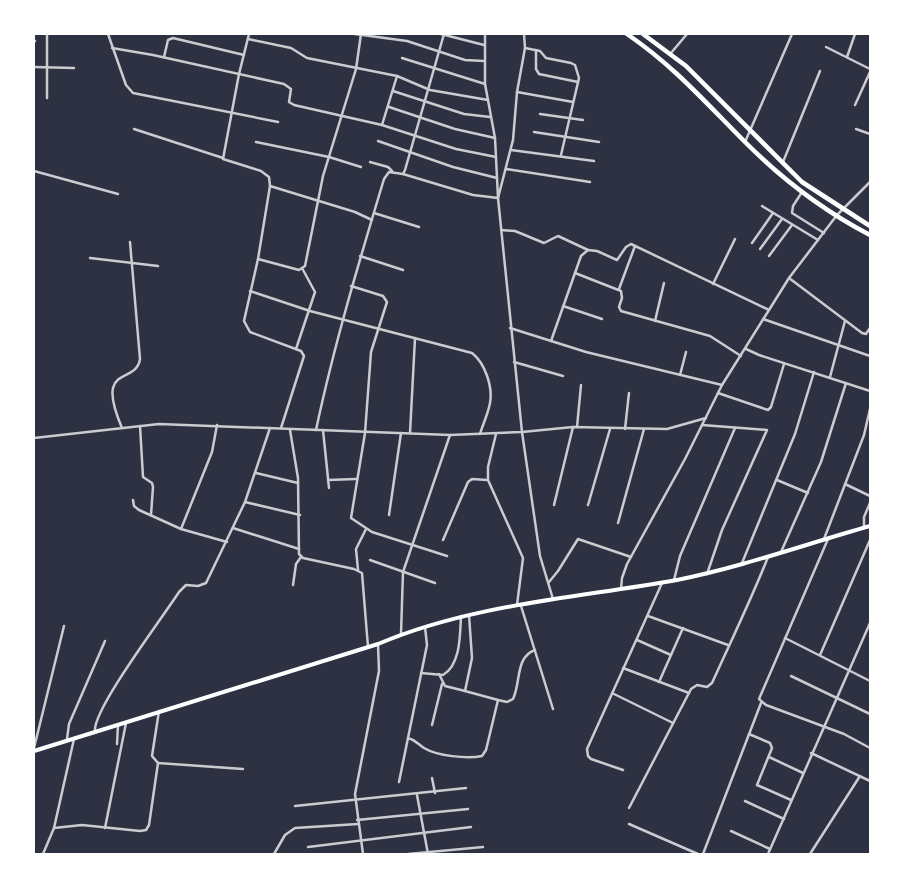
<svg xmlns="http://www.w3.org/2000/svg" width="904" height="888" font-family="'Roboto Serif',serif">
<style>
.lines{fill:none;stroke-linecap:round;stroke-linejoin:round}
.minor{stroke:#caccd0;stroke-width:2.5}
.secondary{stroke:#fff;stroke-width:4}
.trunk{stroke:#fff;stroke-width:4.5}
</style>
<rect width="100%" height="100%" fill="#2d3142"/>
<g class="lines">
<g class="minor">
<polyline points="47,34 47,98"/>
<polyline points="108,34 126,85 133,93 278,122"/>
<polyline points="249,34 239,74 223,159 261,171 269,177 270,186 258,259 244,321 250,332 301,351 304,356 281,428"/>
<polyline points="355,34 407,41 465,60 484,61"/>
<polyline points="441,34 484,45"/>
<polyline points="485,34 485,84 495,138 498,198 522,432 540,556 553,599"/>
<polyline points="248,39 291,48 307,58 397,76 430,90 488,100"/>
<polyline points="34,41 35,41"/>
<polyline points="826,47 870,69"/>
<polyline points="112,48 153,55 284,84 291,89 289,102 294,105 382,125 456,149 496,157"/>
<polyline points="525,48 540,51 546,58 571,63 575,65 579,78 561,155"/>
<polyline points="536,50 536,69 539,74 578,82"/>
<polyline points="671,53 687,34"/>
<polyline points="164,57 168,40 173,38 244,55"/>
<polyline points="847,57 855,34"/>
<polyline points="402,58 485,84"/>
<polyline points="34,67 74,68"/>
<polyline points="393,91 464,114 490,117"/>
<polyline points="517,92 573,102"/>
<polyline points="855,105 870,72"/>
<polyline points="389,107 455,129 495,138"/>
<polyline points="540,114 583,120"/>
<polyline points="382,125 397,76"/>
<polyline points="134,129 223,158"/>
<polyline points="856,129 870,134"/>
<polyline points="534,132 599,142"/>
<polyline points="378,141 453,167 497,178"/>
<polyline points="256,142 329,157 361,167"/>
<polyline points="745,142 792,34"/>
<polyline points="511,150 594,161"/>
<polyline points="370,162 388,167 392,171"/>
<polyline points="783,162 820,71"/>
<polyline points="506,169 590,182"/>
<polyline points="34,171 118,194"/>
<polyline points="403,174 473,195 498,198 513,140 517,92 525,48 524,34"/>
<polyline points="270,186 355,212 372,220"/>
<polyline points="802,192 793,206 792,213 824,233"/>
<polyline points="762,206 818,240"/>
<polyline points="374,213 419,227"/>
<polyline points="501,230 515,231 544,243 558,236 588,250"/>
<polyline points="752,243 773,213"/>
<polyline points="760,249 782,219"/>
<polyline points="360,256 403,270"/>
<polyline points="769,256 792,225"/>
<polyline points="90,258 158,266"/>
<polyline points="258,259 299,270 305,266 323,176 356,69 361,34"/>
<polyline points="575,273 621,291 622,298 619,307 621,311 710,336 741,356"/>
<polyline points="789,278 862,333 866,334 870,328"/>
<polyline points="713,284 735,239"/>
<polyline points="351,286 383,296 387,302 371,352 365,433 351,518 372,532 447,556"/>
<polyline points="619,289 635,246"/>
<path d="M250,291L310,311L472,353C485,363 493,387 490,403C488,414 483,424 480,434"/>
<polyline points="563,306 602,319"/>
<polyline points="763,319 870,356"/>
<polyline points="655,321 664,283"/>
<polyline points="510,328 586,352 722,385"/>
<polyline points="551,341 581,256 588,250 597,251 617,260 626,247 631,244 769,310"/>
<polyline points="296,349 315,292 302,268"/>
<polyline points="746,349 759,355 870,391"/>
<polyline points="514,362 563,376"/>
<polyline points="680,375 686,352"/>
<polyline points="830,377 845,321"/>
<polyline points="718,393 768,410 771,407 784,364"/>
<polyline points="217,425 212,452 181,529 227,542"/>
<polyline points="702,425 767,430 722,530 707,574"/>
<polyline points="140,426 143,477 152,483 153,487 151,515"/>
<polyline points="577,427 581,385"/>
<path d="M122,428C94,362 136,386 140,359L130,242"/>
<polyline points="625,429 629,393"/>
<polyline points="290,430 298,478 299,554 303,558 354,569 362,573 368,647"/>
<path d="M316,430C334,345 359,262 384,179L389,172L403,174L405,170L444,34"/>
<polyline points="323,430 329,488"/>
<polyline points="410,433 415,338"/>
<polyline points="496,434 488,467 488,480 523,558 517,605"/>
<polyline points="34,438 159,424 450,435 522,432 573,427 667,429 706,418"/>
<polyline points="256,473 298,483"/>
<polyline points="328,480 356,479"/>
<polyline points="777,480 808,493"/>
<polyline points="845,484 870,496"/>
<polyline points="133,500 134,506 139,510 181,529"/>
<polyline points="245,502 300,515"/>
<polyline points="554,505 573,427"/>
<polyline points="588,505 610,429"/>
<polyline points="389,515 401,433"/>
<polyline points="618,523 644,429"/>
<polyline points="864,527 864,517 870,503"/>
<polyline points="233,528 299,549"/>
<polyline points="824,539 864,435 870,409"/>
<polyline points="828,539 759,699 766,705 844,734 870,748"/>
<polyline points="443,540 468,482 472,479 487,480"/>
<polyline points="781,552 821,462 846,383"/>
<polyline points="370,560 435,583"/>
<polyline points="742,563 795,434 814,372"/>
<polyline points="358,570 356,549 366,529"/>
<polyline points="674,580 680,556 735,428"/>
<polyline points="549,582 558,571 578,539 631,557"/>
<polyline points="293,585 296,564 301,557"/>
<polyline points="621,589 622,578 627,564 685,459 722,385 769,310 789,278 837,215 870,182"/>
<polyline points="521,606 553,709"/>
<polyline points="648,616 728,645"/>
<polyline points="401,634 403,572 450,435"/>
<polyline points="785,638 870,681"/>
<polyline points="637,640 671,655"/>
<polyline points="820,655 870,540"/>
<polyline points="623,668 689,693"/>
<path d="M421,673L443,675C461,665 460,633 461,616"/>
<polyline points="439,674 445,686 465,691"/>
<polyline points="791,676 870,714"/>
<polyline points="659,682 683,628"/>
<polyline points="612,693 673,723"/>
<path d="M498,700L507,702L513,699C521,683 515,657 535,650"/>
<polyline points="432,725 442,684"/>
<path d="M95,731C93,709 163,617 179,592L186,585L198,586L206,583L245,502L270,428"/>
<polyline points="749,734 770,743 772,748 757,785 791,800"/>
<path d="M408,738C416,740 418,744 424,748C437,756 467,759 482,756L486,750L498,700L465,691L472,658L469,615"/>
<polyline points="67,739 69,724 105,641"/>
<polyline points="117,744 118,725"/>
<polyline points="34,748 64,626"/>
<polyline points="811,753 870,781"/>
<polyline points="769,757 803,773"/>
<polyline points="158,763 243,769"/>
<polyline points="623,770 591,759 588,756 587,749 662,583"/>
<polyline points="432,778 435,793"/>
<polyline points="399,782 427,645 425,627"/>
<polyline points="417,795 428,854"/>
<polyline points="745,801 784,819"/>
<polyline points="295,806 466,788"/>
<path d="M629,808L691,689L697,685L707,687L712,683C731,641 751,600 768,557"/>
<polyline points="357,820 468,809"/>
<polyline points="629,824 698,854"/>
<polyline points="54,828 82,825 140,831 146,830 149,825 158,763 152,756 159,711"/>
<polyline points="105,828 126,723"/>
<polyline points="731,831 770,849"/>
<polyline points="308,847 471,827"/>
<polyline points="43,854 54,828 74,739"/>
<polyline points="274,854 285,835 295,828 358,824"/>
<polyline points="363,854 355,794 379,671 378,644"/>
<polyline points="408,854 483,847"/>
<polyline points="703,854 761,703"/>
<polyline points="768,854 870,623"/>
<polyline points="810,854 860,776"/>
</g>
<path class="secondary" d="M34,751L378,644C472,604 577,598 677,580C742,567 806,544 870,526"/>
<g class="trunk">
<path d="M627,34C675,67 705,102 745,142C782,179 824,211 870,235"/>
<polyline points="643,34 686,66 802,182 870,226"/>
</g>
</g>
<rect width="904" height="888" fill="none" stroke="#ffffff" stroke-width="70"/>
</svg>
